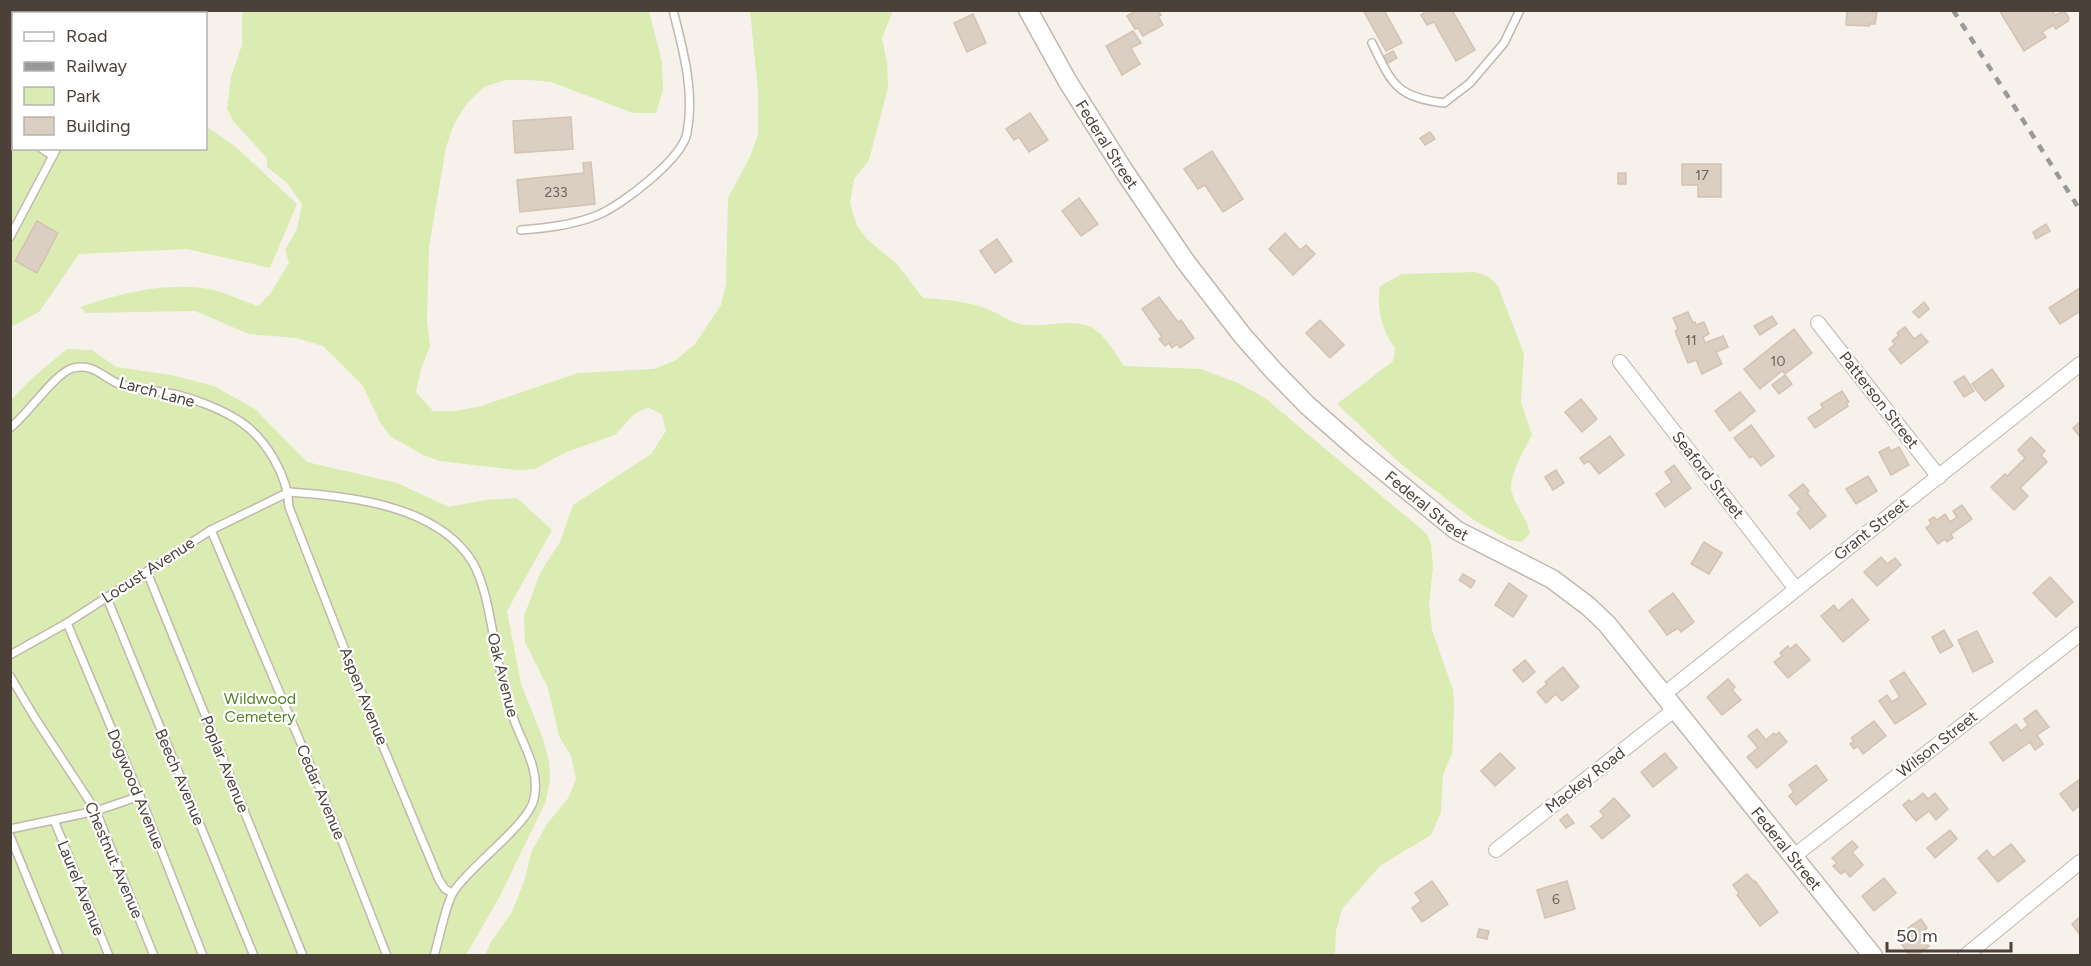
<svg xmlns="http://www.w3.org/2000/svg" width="2091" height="966" font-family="Figtree,sans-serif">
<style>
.green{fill:#daecb2}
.building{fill:#dbcec2;stroke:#d4c2b2;stroke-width:1.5}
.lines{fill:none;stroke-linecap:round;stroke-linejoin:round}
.service-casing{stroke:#c2b7ad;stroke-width:10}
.minor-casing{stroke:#c2b7ad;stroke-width:16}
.tertiary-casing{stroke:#c2b7ad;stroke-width:21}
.service{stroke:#fff;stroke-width:7}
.minor{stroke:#fff;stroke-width:14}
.tertiary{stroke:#fff;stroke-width:18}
.rail{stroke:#999;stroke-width:4.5;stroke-dasharray:8 8;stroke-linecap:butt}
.labels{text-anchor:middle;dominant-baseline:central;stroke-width:4.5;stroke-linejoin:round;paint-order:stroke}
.number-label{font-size:14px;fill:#6f645a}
.street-label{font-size:16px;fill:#4b4138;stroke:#fff}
.park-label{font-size:16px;fill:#568127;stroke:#fff}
</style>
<rect width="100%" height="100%" fill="#f6f1eb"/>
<g class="green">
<polygon points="11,11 42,11 46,13 14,14 14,148 206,148 206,126 236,147 297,204 270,268 187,249 79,254 39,312 11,327"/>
<path d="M244,11H649L662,62L663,90L656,113H633L551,82L529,80H505L484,87L467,103L454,124L446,147L429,247L427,321L430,346L421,369L416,392L433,411H456L481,406L578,373L654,369L676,360L695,344L721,305L726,284L728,198L750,157L758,135V90L750,11H893L882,38L887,62L888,88L869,160L854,179L850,203L857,226L868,240L897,264L923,298C943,299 974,302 992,311C1003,316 1013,324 1026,325C1044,327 1075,319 1091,327C1106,336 1115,353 1124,366L1201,369L1238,383L1265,398L1427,534L1431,544L1433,567L1429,604L1432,630L1453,690L1454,703L1453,740L1452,753L1443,775L1441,812L1431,835L1381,865L1342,909L1336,931L1335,955H485L491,942L512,912L525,879L531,853L547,824L569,797L576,779L571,756L559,736L548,688L525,642L524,616L541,571L560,542L573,505L651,454L666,431L662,415L648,407L633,415L615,435L566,452L535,469L517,470L440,461L423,455L390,436L380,422L363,386L323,346L296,338L249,334L195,311L86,313L80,307C121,293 166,282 209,289C225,292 242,301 258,306L270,294L289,263L285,250L297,229L302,204L287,183L267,167V158L234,122L227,109L231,77L242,45V15Z"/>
<path d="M1476,272L1489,277L1498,286L1524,354L1521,402L1532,435C1525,448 1507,479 1512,493C1516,508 1527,517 1530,533L1522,542L1509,540L1474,520L1403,466L1337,404L1393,361L1395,348C1382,331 1376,307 1380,286L1402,274Z"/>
<polygon points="67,349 92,350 116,367 171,375 214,386 255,409 307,462 397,483 449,507 485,500 517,498 552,530 507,611 521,684 542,736 549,761 550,779 546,801 500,896 466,955 11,956 11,400 29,381"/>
</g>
<g class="building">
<polygon points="1137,10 1158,10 1161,15 1158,16 1163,25 1143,36 1138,28 1135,29 1127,16"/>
<polygon points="1366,10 1384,10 1402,43 1386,51 1364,12"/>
<polygon points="1428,10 1452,10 1475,50 1456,61 1434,22 1427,25 1421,15"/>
<polygon points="1847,10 1877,12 1875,24 1869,24 1869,26 1846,25"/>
<polygon points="1999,10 2052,10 2055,15 2062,12 2066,13 2069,18 2068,21 2056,29 2053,25 2042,32 2046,37 2024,51"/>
<polygon points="973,14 986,43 967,52 954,23"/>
<polygon points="1133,31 1141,43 1131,48 1140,64 1122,75 1106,46"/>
<polygon points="1393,51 1397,58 1386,64 1382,57"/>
<polygon points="1030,113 1048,140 1029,152 1019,137 1014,140 1006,129"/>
<polygon points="571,117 573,149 515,153 513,121"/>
<polygon points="1430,132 1435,139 1425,145 1420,138"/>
<polygon points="1212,151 1243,199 1223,212 1205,185 1198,189 1184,169"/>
<polygon points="591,162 595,204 520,212 517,180 584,173 583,163"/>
<polygon points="1682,164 1721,164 1721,197 1698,197 1698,185 1682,185"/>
<rect x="1618" y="173" width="8" height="11"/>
<polygon points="1079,198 1098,224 1081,236 1062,211"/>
<polygon points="37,221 58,233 37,273 15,261"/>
<polygon points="2046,224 2050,231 2036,239 2033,232"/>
<polygon points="1285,233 1300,250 1306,245 1315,254 1293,275 1269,249"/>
<polygon points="997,239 1012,261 995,273 980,251"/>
<polygon points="2080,288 2080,311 2060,324 2049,308"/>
<polygon points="1159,297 1178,322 1181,320 1194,338 1180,348 1177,344 1172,348 1169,343 1165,346 1159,339 1162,337 1142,309"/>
<polygon points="1924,302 1929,309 1919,318 1913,312"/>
<polygon points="1688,312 1693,323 1695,322 1696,325 1704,322 1709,334 1703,337 1705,343 1723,336 1728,347 1716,352 1722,364 1702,374 1696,360 1688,363 1675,331 1678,329 1673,318"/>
<polygon points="1772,316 1777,324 1760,335 1754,326"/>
<polygon points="1320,320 1344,345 1330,358 1306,333"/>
<polygon points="1905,327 1914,339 1921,334 1928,342 1901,364 1889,349 1895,344 1892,341 1899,335 1897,333"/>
<polygon points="1794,329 1812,353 1785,374 1782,371 1760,389 1744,369"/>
<polygon points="1992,369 2004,386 1985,401 1972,384"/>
<polygon points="1785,375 1792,384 1779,394 1772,385"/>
<polygon points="1964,376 1974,391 1964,397 1954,382"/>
<polygon points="1842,391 1849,402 1846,403 1848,406 1815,428 1808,418 1823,408 1821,404"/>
<polygon points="1740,392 1755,411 1730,431 1715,411"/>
<polygon points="1581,399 1597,419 1582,432 1565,412"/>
<polygon points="2080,422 2080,437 2073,428"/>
<polygon points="1751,425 1774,456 1761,466 1753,456 1750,458 1734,438"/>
<polygon points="1610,436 1624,455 1599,474 1589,461 1584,464 1580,458"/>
<polygon points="2031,437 2045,451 2041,455 2047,462 2020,488 2028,496 2014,510 1991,487 2005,474 2007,476 2025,458 2018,450"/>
<polygon points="1889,447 1891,451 1899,447 1909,465 1891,475 1879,452"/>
<polygon points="1674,465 1691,488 1665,507 1656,494 1672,482 1665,472"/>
<polygon points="1556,470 1564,483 1553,490 1545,477"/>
<polygon points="1868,476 1877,491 1856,504 1846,489"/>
<polygon points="1803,484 1809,491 1807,493 1826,516 1810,529 1797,513 1801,509 1789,495"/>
<polygon points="1962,505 1972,519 1951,534 1953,538 1947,542 1945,539 1938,544 1926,528 1931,524 1929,520 1934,517 1937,520 1945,514 1950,522 1957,517 1953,511"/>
<polygon points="1704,542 1722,553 1709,574 1691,564"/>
<polygon points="1881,557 1887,564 1895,558 1901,565 1877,586 1864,572"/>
<polygon points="1463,574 1475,581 1471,588 1459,580"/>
<polygon points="2050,577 2073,602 2056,617 2033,593"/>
<polygon points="1509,583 1527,596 1513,617 1495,605"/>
<polygon points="1673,593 1694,622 1681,632 1678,628 1667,635 1649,611"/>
<polygon points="1852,599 1869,620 1843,642 1821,616 1834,605 1838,611"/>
<polygon points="1944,630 1953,646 1940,653 1932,637"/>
<polygon points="1977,631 1993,662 1973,672 1958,640"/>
<polygon points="1796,644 1810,660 1788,678 1774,662 1782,656 1780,653 1788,646 1790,649"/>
<polygon points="1525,660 1535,672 1523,682 1513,670"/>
<polygon points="1563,667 1579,687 1562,701 1556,694 1546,703 1537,692 1547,684 1545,682"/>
<polygon points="1904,672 1926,704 1895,724 1879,701 1887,695 1892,702 1900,697 1890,681"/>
<polygon points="1728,679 1735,687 1732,690 1741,700 1722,715 1707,697"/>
<polygon points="2036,710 2049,727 2037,735 2043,744 2035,750 2030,742 2003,761 1990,743 2016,724 2021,731 2028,725 2024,719"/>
<polygon points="1874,721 1886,736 1863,754 1858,746 1854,749 1850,744 1854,741 1851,738"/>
<polygon points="1757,729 1766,740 1774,733 1776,735 1779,732 1787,742 1757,768 1747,757 1758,748 1748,736"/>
<polygon points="1500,753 1515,768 1495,786 1481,771"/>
<polygon points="1665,753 1677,768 1653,787 1641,772"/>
<polygon points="1816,765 1827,780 1796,805 1789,796 1794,792 1789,785"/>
<polygon points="2080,779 2080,805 2073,811 2060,794"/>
<polygon points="1923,793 1928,799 1935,793 1948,809 1936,820 1929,811 1916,821 1903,805 1909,800 1912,802"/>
<polygon points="1614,798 1630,816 1602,839 1591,826 1604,816 1600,811"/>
<polygon points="1567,814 1574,823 1566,828 1560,820"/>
<polygon points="1950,830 1957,839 1935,858 1927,848"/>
<polygon points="1852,841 1858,847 1852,852 1863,865 1850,877 1845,871 1841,874 1833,866 1837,863 1832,858"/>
<polygon points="2011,844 2025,861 1998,882 1978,858 1987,850 1993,858"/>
<polygon points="1747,874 1754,882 1755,881 1778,912 1760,926 1737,895 1739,893 1733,885"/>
<polygon points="1884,878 1896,893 1874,911 1862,896"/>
<polygon points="1432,881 1448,904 1422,922 1412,908 1421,901 1415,893"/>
<polygon points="1567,881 1575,909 1545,918 1537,890"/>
<polygon points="2080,917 2080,935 2072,924"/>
<polygon points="1921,919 1927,928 1925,929 1930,937 1925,941 1929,946 1916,956 1910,956 1896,936"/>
<polygon points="1479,929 1489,931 1487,939 1477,937"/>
</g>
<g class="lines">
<g class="service-casing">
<g id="service">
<path d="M1372,43C1392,84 1396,97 1444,103L1470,83L1504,43L1520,10"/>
<polyline points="10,69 14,71"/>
<polyline points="10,131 14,132"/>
<polyline points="41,148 53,156"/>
<path d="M521,230C546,228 574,225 598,215C622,205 682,159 687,133C695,91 683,50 673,10"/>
<polyline points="10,237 57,148"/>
<path d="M10,428C28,414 55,373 73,368C94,363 102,377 119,384C137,391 159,390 178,395C198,400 223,410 241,422C266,439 288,476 289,507L377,732L439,880L445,889L452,893"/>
<path d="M289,492C349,496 438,505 473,563C491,595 493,650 504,686C508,699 511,713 516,725C526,750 540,772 534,799C529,824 471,865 454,891C446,902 439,940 434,956"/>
<polyline points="211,530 342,841 387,956"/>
<polyline points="147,572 303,956"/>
<polyline points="107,598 254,956"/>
<polyline points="67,623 140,796 203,956"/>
<polyline points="10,655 67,623 211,530 289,492"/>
<polyline points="10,676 35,718 96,811 154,956"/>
<polyline points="54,820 109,956"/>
<polyline points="10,829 96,811 140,796"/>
<polyline points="10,836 59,956"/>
</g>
</g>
<g class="minor-casing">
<g id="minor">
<polyline points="1818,323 1939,477"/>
<polyline points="1620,362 1796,589"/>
<polyline points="1663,695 2080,364"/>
<polyline points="1496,850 1674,710"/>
<polyline points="1794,856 2080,634"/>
<polyline points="1965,956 2080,862"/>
</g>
</g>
<g class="tertiary-casing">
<g id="tertiary">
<path id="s1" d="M1028,10L1068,82L1124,171L1185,261L1242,335L1273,370L1307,405L1356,448L1456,530L1552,579L1588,606L1607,624L1873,956"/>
</g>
</g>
<use href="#service" class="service"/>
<use href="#minor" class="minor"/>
<use href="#tertiary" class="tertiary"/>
<polyline class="rail" points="1953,10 2080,210"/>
</g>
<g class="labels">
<g class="number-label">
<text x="1702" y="175">17</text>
<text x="556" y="192">233</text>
<text x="1691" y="340">11</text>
<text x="1778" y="361">10</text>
<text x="1556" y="899">6</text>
</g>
<g class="street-label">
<text stroke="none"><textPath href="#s1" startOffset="156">Federal Street</textPath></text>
<text transform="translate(157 392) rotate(15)">Larch Lane</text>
<text transform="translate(1879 400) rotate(52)">Patterson Street</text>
<text transform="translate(1708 475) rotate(52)">Seaford Street</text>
<text stroke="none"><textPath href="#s1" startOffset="642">Federal Street</textPath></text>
<text transform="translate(1871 529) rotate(-38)">Grant Street</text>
<text transform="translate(148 570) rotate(-33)">Locust Avenue</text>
<text transform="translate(503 675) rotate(76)">Oak Avenue</text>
<text transform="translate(364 696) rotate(68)">Aspen Avenue</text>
<text transform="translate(1937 744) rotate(-38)">Wilson Street</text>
<text transform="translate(225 764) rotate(68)">Poplar Avenue</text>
<text transform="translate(180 777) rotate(67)">Beech Avenue</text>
<text transform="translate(1585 780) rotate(-38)">Mackey Road</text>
<text transform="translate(136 789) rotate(68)">Dogwood Avenue</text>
<text transform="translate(321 792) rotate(67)">Cedar Avenue</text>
<text stroke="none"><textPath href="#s1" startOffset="1146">Federal Street</textPath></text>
<text transform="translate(114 860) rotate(67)">Chestnut Avenue</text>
<text transform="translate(81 888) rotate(68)">Laurel Avenue</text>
</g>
<g class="park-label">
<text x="260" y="698">Wildwood<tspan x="260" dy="18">Cemetery</tspan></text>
</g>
</g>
<rect width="2091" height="966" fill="none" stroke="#4b4138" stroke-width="24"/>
<rect x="12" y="12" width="195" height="138" fill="#ffffff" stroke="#b7b3af" stroke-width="1.5"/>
<rect x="24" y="32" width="30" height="9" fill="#ffffff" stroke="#b7b3af" stroke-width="1.5"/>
<text x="66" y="42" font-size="18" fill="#4b4138">Road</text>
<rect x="24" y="62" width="30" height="9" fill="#999999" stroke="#b7b3af" stroke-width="1.5"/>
<text x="66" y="72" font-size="18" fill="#4b4138">Railway</text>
<rect x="24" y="87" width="30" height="18" fill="#daecb2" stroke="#b7b3af" stroke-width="1.5"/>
<text x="66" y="102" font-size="18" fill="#4b4138">Park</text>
<rect x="24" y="117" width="30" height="18" fill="#dbcec2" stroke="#b7b3af" stroke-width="1.5"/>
<text x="66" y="132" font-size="18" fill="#4b4138">Building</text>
<path d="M1887 942v9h124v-9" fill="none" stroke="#4b4138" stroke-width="3"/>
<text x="1896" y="942" font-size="18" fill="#4b4138" stroke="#ffffff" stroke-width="4.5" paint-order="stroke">50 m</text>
</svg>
